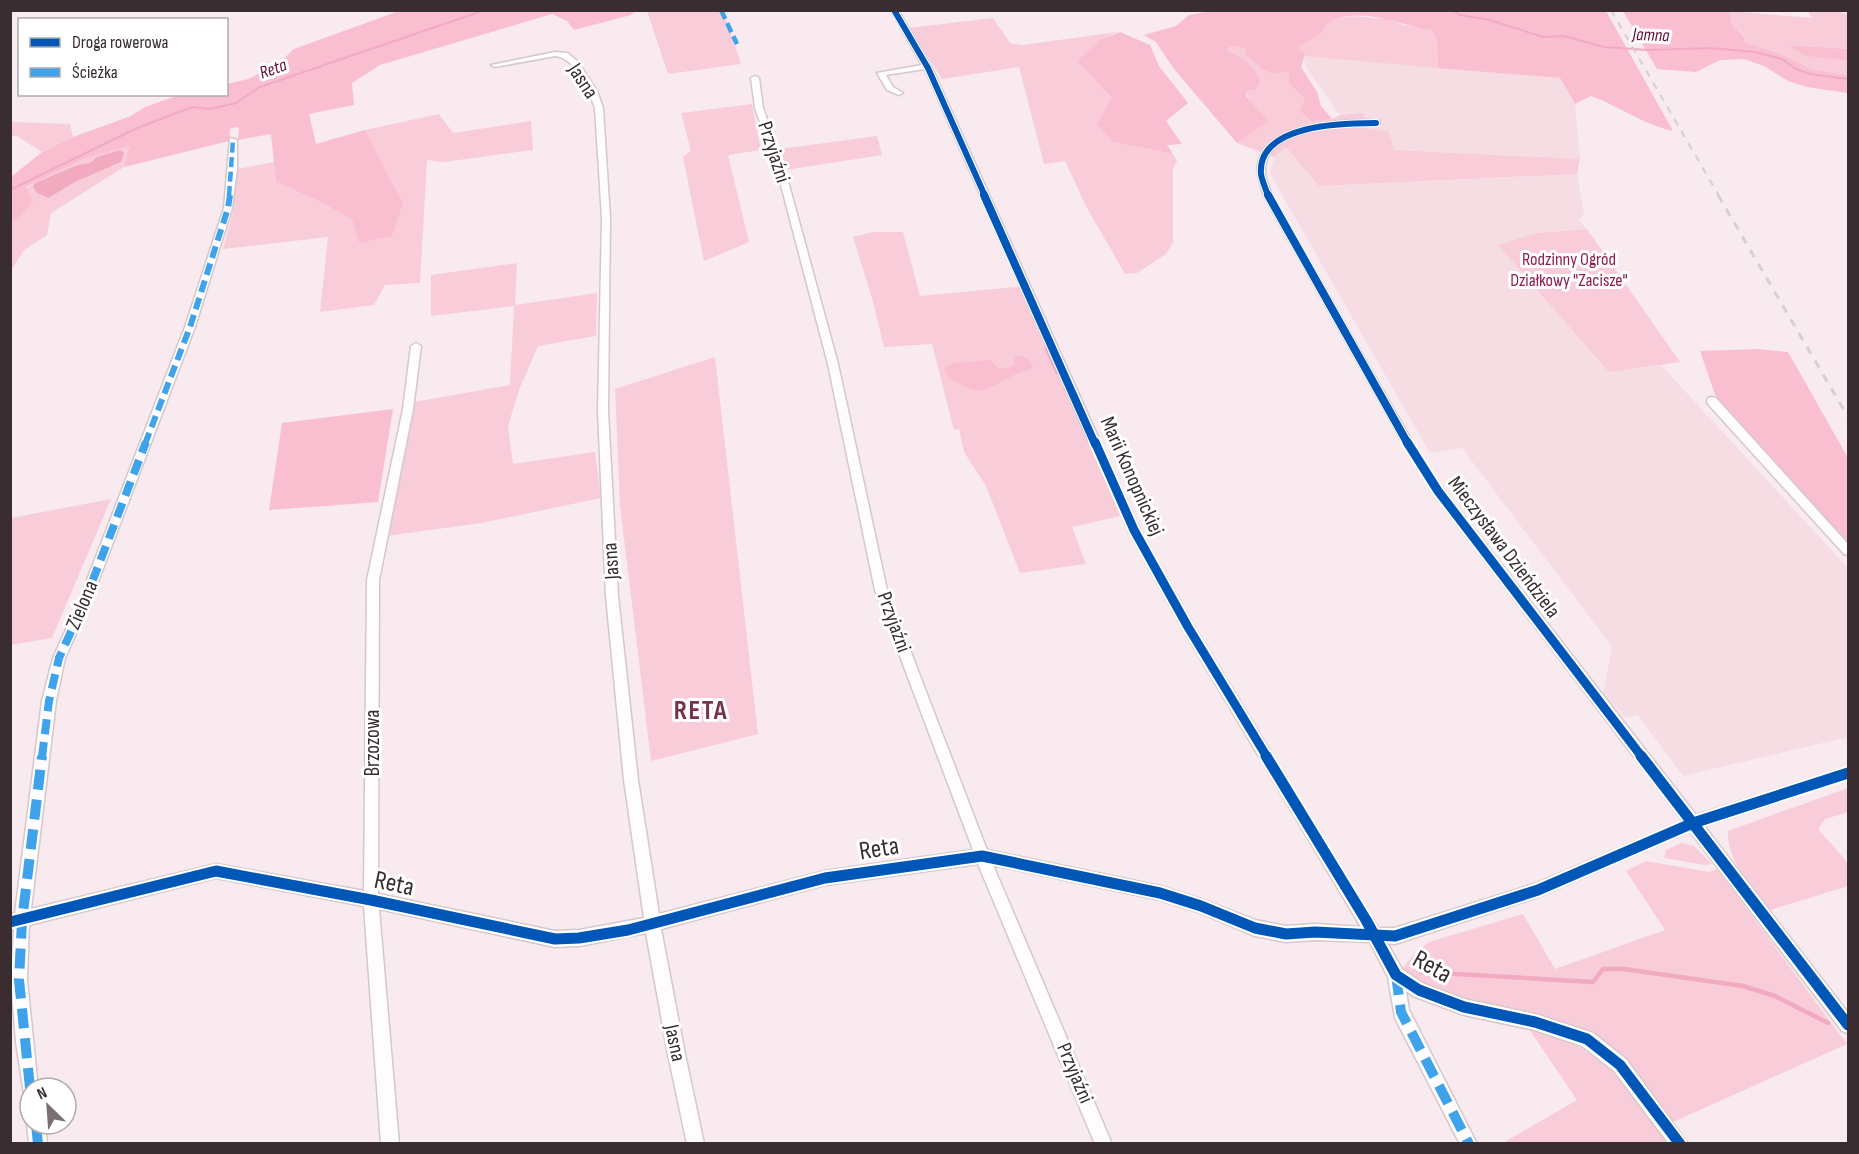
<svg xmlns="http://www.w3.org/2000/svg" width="1859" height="1154" font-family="'Sofia Sans Condensed',sans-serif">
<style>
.built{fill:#f5dde3}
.green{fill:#f9ccd9}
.forest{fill:#fabed1}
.water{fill:#f2aac1}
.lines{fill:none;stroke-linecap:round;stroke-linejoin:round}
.stream-far2{stroke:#f2aac1;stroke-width:2}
.stream-far1{stroke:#f2aac1;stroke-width:3}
.stream{stroke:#f2aac1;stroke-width:4.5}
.minor-casing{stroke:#d4c8cc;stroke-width:3}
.minor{fill:#fefcfc;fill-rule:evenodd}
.rail-far1{stroke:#d5d0d2;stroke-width:2;stroke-dasharray:7 7;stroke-linecap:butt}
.rail{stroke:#d5d0d2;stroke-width:3;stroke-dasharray:8 8;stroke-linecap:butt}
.quiet-far3{stroke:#3fa3eb;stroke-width:4.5;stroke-dasharray:10 4.5;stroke-linecap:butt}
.quiet-far2{stroke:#3fa3eb;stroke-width:6;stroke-dasharray:12 6;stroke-linecap:butt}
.quiet-far1{stroke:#3fa3eb;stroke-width:8;stroke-dasharray:15 8;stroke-linecap:butt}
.quiet{stroke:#3fa3eb;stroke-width:10;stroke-dasharray:20 10;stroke-linecap:butt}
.cycleway-far3-casing{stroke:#fff;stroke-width:8}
.cycleway-far2-casing{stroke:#fff;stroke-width:10}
.cycleway-far1-casing{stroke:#fff;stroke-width:13}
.cycleway-casing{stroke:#fff;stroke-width:15}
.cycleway-far3{stroke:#0057b8;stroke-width:6}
.cycleway-far2{stroke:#0057b8;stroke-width:8}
.cycleway-far1{stroke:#0057b8;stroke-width:9}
.cycleway{stroke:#0057b8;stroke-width:11}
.labels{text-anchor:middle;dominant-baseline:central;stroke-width:6;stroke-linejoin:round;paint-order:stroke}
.far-water-label{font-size:18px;font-style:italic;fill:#620c33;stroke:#fff}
.far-park-label{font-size:18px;fill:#8e1e4f;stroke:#fff}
.street-label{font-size:21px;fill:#3a2d31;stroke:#fff}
.near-street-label{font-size:26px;fill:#3a2d31;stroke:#fff}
.district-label{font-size:27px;font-weight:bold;letter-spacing:1.5px;fill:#77334b;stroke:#fff}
</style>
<rect width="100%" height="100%" fill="#f8eaee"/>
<g class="built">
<polygon points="1304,56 1560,78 1575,104 1580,159 1394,150 1367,129 1363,113 1340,115 1305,66"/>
<polygon points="1286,147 1320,186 1577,174 1584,214 1579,220 1587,229 1537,233 1609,372 1661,365 1848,568 1848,737 1683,776 1638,715 1625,718 1603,693 1612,647 1462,448 1430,453 1270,174 1274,157"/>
</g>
<g class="green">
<polygon points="1833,10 1848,15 1848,49 1790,45 1805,56 1848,61 1848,75 1811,69 1783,55 1745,42 1744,35 1732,25 1729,11 1812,18 1808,11"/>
<polygon points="647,11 723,11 741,64 668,74"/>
<polygon points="1353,16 1387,19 1403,25 1431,30 1437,40 1438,68 1303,56 1298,48 1306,40 1319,35 1332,20"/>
<polygon points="993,18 1010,43 1023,45 1117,32 1099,40 1077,61 1112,98 1113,142 1173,154 1177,161 1173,168 1173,242 1166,254 1137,273 1125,274 1087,208 1065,161 1044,164 1019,67 942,79 909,28"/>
<polygon points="1232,46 1246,49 1288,71 1289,84 1332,119 1340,115 1363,113 1367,129 1388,131 1394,150 1580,159 1577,174 1319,186 1286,147 1274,157 1237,143 1247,134 1251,103 1225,51"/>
<polygon points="752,104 761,150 728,155 749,242 704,261 683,157 691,151 681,113"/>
<polygon points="439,114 453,133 531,121 533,150 444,162 427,160 420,283 385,285 374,305 320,312 328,237 223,249 234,207 237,169 274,162 276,182 323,203 352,220 359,243 403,203 365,130"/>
<polygon points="11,122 70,124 73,137 42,152 17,136 11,136"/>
<polygon points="877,136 882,155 786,170 780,149"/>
<polygon points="129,145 124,167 51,213 47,235 24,250 11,270 11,224 18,219 26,188 87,158"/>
<polygon points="1587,229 1680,362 1609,372 1498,245 1537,233"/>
<polygon points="872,232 903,232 920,296 1027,286 1120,516 1072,527 1086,564 1020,573 986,486 964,452 959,429 954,430 932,344 884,347 872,298 853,237"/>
<polygon points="517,263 515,305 597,293 596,336 538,346 519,390 508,426 513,464 595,452 601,498 481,523 386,536 414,402 510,385 514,306 431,316 431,275"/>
<polygon points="715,357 758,734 651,761 620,505 615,389"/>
<polygon points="111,499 52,638 11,645 11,518"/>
<path d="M1848,788V812L1825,819L1818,829L1848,863V886L1770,910C1752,887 1727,862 1728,831Z"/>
<polygon points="1681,843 1694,846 1712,864 1705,865 1664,858 1666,850"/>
<polygon points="1646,861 1709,872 1717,869 1847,1044 1673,1122 1609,1047 1573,1026 1463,1002 1425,988 1402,969 1415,953 1429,942 1523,914 1555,969 1665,930 1626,871"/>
<polygon points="1527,1026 1581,1048 1612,1071 1667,1143 1501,1144 1577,1100"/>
</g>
<g class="forest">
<path d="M1217,10L1606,11L1673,131C1642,124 1619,106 1591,96L1575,104L1560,78L1438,68L1437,40L1431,30C1400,26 1366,7 1334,20C1327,22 1324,32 1318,36C1311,40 1305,41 1298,48L1305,54L1301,67L1317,92L1321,106L1332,119L1312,121L1300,111L1305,98L1289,84L1288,71C1268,78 1261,67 1246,55V49L1232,46L1226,50C1241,58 1256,65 1260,83L1256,89L1246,91V96L1268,121L1237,143L1174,69L1156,42L1144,35L1176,26L1189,15Z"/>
<polygon points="399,11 636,11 631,15 574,30 567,21 552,14 380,65 352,83 354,105 309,114 316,144 365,130 403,203 392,236 359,243 352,220 323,203 276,182 271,134 238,140 239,128 235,127 230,129 229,141 124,167 129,146 87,158 26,187 33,201 18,219 11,224 11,177 42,152 73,137 131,116 145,107 179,95 226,94 227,84 248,79 277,65 294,49"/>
<polygon points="1623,11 1729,11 1732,25 1744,36 1745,42 1783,55 1811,69 1848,75 1848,93 1807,87 1788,81 1764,66 1744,59 1720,60 1696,72 1657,69"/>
<polygon points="1120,32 1150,45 1159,66 1188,103 1166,121 1182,144 1167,145 1173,154 1113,142 1097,124 1112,98 1077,61 1099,40"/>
<polygon points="1789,45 1848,49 1848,61 1805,56"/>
<polygon points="1757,349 1788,352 1848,458 1848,543 1717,400 1700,351"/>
<path d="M1015,356C1026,356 1029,358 1033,368C1026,371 1018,373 1010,377C988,388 982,397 957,383C950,379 947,376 944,369L953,363L991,360L998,368H1008L1014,365Z"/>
<polygon points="393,409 378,502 269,510 282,423"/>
</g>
<polygon class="water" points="120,150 124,153 121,162 75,182 48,198 37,193 33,186 35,183 56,174 78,165 90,163 97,157"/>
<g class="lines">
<g class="stream-far2">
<polyline points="1452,10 1460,15 1490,20 1543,37 1564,36 1604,47 1648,50 1710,48 1755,52 1782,59 1796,69 1810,74 1848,79"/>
<polyline points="10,190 137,128 192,107 210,109 236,103 260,87 485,10"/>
</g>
<polyline class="stream-far1" points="1046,348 1057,373"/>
<polyline class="stream" points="1421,972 1593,982 1603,969 1624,969 1743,986 1775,996 1828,1023"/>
<g class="minor-casing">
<g id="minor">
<path d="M891,10H898L932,68L1140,530L1192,623L1378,928H1395L1537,883L1683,821L1434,494L1408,452L1264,196C1260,183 1254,168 1261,155C1277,124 1348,117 1379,121L1380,123L1376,125C1345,125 1261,126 1265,174C1266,181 1270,189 1272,196L1417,450L1442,488L1696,815L1848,767V779L1704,826L1848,1013V1033L1842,1031L1690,831L1538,897L1395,944L1387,943L1402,969L1424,984L1464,999L1535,1014L1593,1033L1626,1059L1688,1144H1669L1614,1071L1582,1046L1535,1030L1464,1015L1413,996L1406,991L1409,1010L1477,1144H1460L1395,1018L1388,977L1370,942L1315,940L1286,942L1255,936L1201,913L1160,900L993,865L1112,1144H1095L978,864L825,885L661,929L685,1054L704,1144H687L668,1054L646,933L579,946L555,947L379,909L399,1144H381L364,906L216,878L29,925L27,980L38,1088H30V1096L24,1094L16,1042L11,980L14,929H10V914L15,913L42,701L53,658L78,603L185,327L224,208L230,138L237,140V168L232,208L195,327L90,603L65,658L56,701L31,909L216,864L364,891L367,580L403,409L411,346L416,343L421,346L413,409L379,580L378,894L555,931L579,930L644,918L624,780L606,596L598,411L602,218L595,108C589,90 576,58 555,56L495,67L491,65L555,52L568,53L578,62L597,91L603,108L610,218L608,411L618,596L638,780L659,914L825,871L973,850L875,590L828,364L777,170L755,108L751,78L755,76L759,78L763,108L785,170L838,364L887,590L987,850L1160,886L1201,899L1255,920L1286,926L1315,924L1361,927L1184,631L1128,530L925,69L886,75L893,87L903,93L899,95L887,90L877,73L922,65Z"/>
<polygon points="1712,397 1716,398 1848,544 1848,555 1844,554 1708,404 1707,401 1708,398"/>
<polygon points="30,1118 30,1124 45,1124 47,1144 29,1144 27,1124"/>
</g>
</g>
<use href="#minor" class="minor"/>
<polyline class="rail-far1" points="1611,10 1719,196"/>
<polyline class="rail" points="1718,195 1848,417"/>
<g class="quiet-far3">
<polyline points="721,10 737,44"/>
<polyline points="229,196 233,140"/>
</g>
<polyline class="quiet-far2" points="145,444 190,327 228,208 230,195"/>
<polyline class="quiet-far1" points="42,757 49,701 59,658 84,603 146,442"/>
<g class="quiet">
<polyline points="1396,975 1401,1012 1469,1144"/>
<polyline points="30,1088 19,980 22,921 42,756"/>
<polyline points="36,1124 38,1144"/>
</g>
<g class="cycleway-far3-casing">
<g id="cycleway-far3">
<polyline points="894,10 928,68 985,196"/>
<path d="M1268,196C1266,189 1262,181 1261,174C1257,124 1344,123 1376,123"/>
</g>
</g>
<g class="cycleway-far2-casing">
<g id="cycleway-far2">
<polyline points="984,195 1095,444"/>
<polyline points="1268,195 1408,444"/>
</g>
</g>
<g class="cycleway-far1-casing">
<g id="cycleway-far1">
<polyline points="1095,442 1134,530 1188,627 1267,757"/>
<polyline points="1407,442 1438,491 1642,757"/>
</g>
</g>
<g class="cycleway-casing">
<g id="cycleway">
<polyline points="1266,756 1366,920 1396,975 1419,990 1464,1007 1535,1022 1587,1039 1620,1065 1680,1144"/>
<polyline points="1641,756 1848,1025"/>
<polyline points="10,922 216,871 371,900 555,939 579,938 628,930 825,878 982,856 1160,893 1201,906 1255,928 1286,934 1315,932 1395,936 1538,890 1693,823 1848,773"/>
</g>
</g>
<use href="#cycleway-far3" class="cycleway-far3"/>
<use href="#cycleway-far2" class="cycleway-far2"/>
<use href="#cycleway-far1" class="cycleway-far1"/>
<use href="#cycleway" class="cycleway"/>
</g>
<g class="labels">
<g class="far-water-label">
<text transform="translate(1651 35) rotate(2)">Jamna</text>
<text transform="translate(273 69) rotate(-20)">Reta</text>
</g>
<g class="far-park-label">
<text x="1569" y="259">Rodzinny Ogród<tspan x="1569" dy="21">Działkowy "Zacisze"</tspan></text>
</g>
<g class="street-label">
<text transform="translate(583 81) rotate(57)">Jasna</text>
<text transform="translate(774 152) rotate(72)">Przyjaźni</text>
<text transform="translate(1132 476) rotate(66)">Marii Konopnickiej</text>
<text transform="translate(1504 547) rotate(53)">Mieczysława Dzieńdziela</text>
<text transform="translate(611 561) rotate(-94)">Jasna</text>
<text transform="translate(82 605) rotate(-67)">Zielona</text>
<text transform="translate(894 622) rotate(70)">Przyjaźni</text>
<text transform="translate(372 743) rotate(-90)">Brzozowa</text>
<text transform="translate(675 1043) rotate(78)">Jasna</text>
<text transform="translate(1075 1073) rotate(67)">Przyjaźni</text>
</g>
<g class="near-street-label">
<text transform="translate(879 849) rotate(-9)">Reta</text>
<text transform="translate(394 884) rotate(12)">Reta</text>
<text transform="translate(1432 967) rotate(29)">Reta</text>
</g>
<g class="district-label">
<text x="701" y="711">RETA</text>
</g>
</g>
<rect width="1859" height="1154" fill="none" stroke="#3a2d31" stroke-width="24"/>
<rect x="18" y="18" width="210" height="78" fill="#ffffff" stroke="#b0abad" stroke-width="1.5"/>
<rect x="30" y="38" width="30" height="9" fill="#0057b8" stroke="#b0abad" stroke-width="1.5"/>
<text x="72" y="48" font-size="18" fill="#3a2d31">Droga rowerowa</text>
<rect x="30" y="68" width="30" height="9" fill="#3fa3eb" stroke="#b0abad" stroke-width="1.5"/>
<text x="72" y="78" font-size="18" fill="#3a2d31">Ścieżka</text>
<g transform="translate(48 1106) rotate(335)"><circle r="28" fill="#ffffff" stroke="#b0abad" stroke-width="1.5"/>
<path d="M0-4.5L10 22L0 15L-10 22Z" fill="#7c6f73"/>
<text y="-9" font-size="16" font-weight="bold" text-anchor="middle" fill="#3a2d31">N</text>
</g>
</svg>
